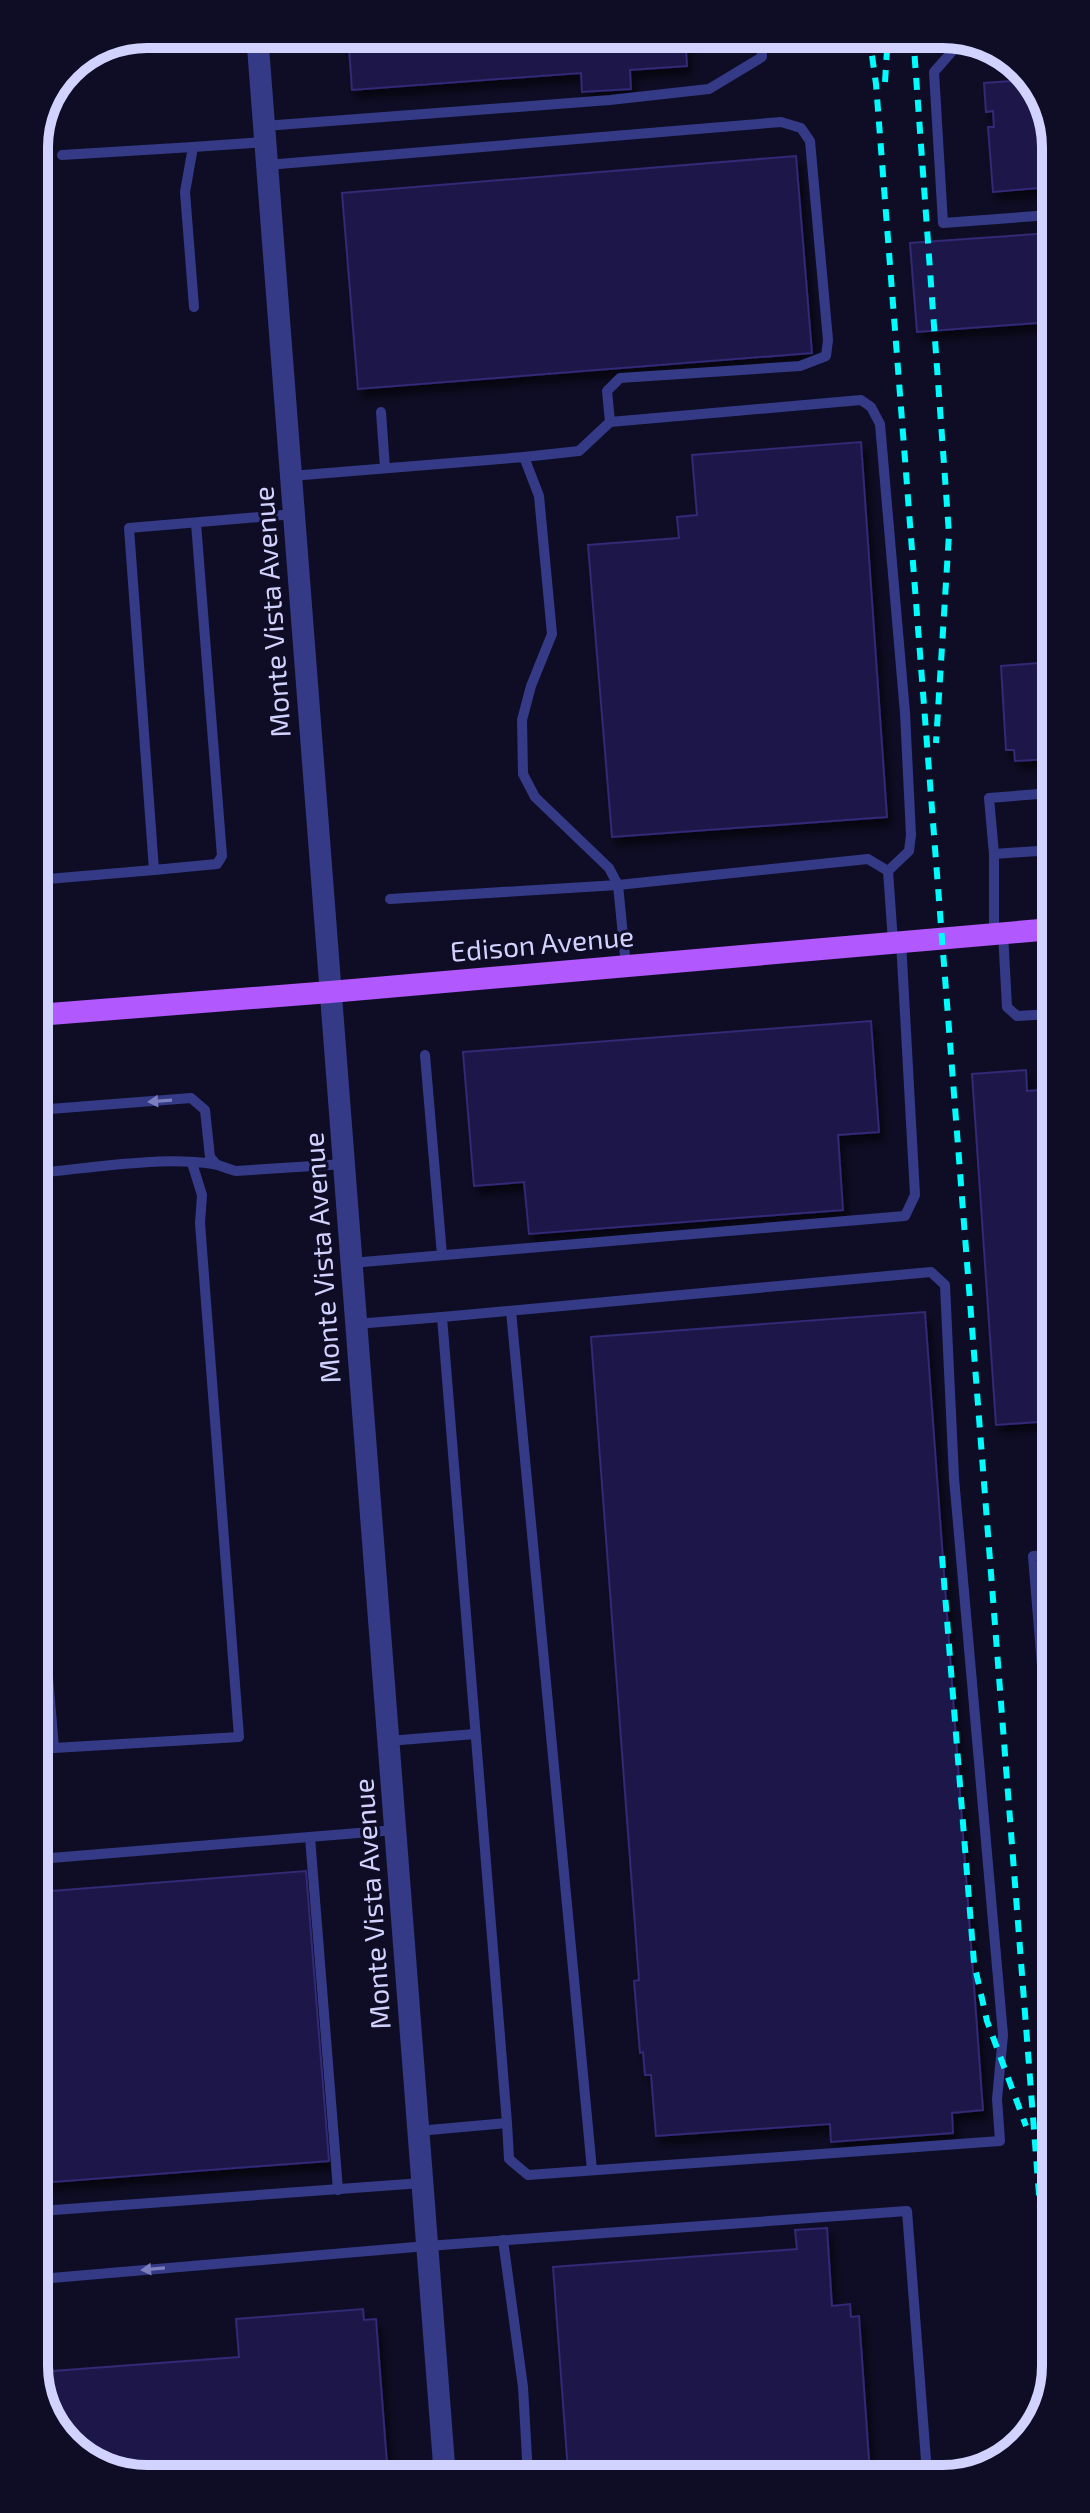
<svg xmlns="http://www.w3.org/2000/svg" width="1090" height="2513" font-family="'Exo 2',sans-serif">
<style>
.building{fill:#1d1848;stroke:#302975;stroke-width:2;filter:url(#shadow)}
.lines{fill:none;stroke-linecap:round;stroke-linejoin:round}
.service{stroke:#353a87;stroke-width:10}
.tertiary{stroke:#353a87;stroke-width:22}
.primary{stroke:#b159ff;stroke-width:22}
.rail{stroke:#00fcfd;stroke-width:6;stroke-dasharray:12 10;stroke-linecap:butt}
.oneway{fill:#7c7ebd}
.labels{text-anchor:middle;dominant-baseline:central;stroke-width:6;stroke-linejoin:round;paint-order:stroke}
.street-label{font-size:28px;fill:#d2d2ff;stroke:#0f0d25}
.rim{fill:none;stroke:#d2d2ff;stroke-width:10}
</style>
<defs>
<filter id="shadow"><feDropShadow dx="4.5" dy="8" stdDeviation="4" flood-color="#0009"/></filter>
</defs>
<rect width="100%" height="100%" fill="#0f0d25"/>
<g class="building">
<polygon points="348,34 685,34 687,66 630,70 631,89 582,92 581,73 352,90"/>
<polygon points="1025,76 1050,111 1050,187 993,192 988,127 994,127 993,111 986,112 984,83 1026,80"/>
<polygon points="796,156 812,353 358,389 342,193"/>
<polygon points="1050,233 1050,322 917,332 910,243"/>
<polygon points="861,442 887,817 612,837 588,545 679,538 677,517 697,515 692,455"/>
<polygon points="1051,662 1052,759 1015,761 1014,750 1006,750 1001,666"/>
<polygon points="871,1021 879,1132 838,1135 843,1210 529,1234 524,1182 474,1186 463,1052"/>
<polygon points="1026,1070 1027,1091 1053,1089 1053,1421 996,1425 972,1074"/>
<polygon points="925,1312 983,2110 952,2113 953,2133 831,2142 830,2124 656,2136 651,2075 645,2075 643,2052 640,2053 634,1981 639,1980 591,1337"/>
<polygon points="1047,1589 1054,1589 1054,1682"/>
<polygon points="306,1871 329,2161 40,2183 39,1892"/>
<polygon points="827,2228 832,2306 850,2304 851,2317 859,2316 870,2474 576,2476 576,2470 568,2471 553,2267 797,2249 795,2230"/>
<polygon points="363,2309 364,2320 376,2319 388,2477 140,2479 79,2456 40,2402 40,2372 239,2357 236,2319"/>
</g>
<g class="lines">
<g class="service">
<polyline points="963,39 934,72 943,223 1050,215"/>
<polyline points="264,126 610,100 709,89 762,57 761,34"/>
<polyline points="62,155 193,147"/>
<polyline points="267,165 781,122 801,128 810,141 828,340 826,356 800,366 620,378 607,391 610,422"/>
<polyline points="194,307 185,192 193,147 265,142"/>
<polyline points="381,412 385,468"/>
<polyline points="524,457 579,451 610,422 861,400 871,407 880,424 905,713 911,835 909,851 888,871"/>
<polyline points="291,476 524,457 539,496 552,634 531,686 522,720 523,774 535,797 609,868 618,885 626,966"/>
<polyline points="196,523 222,856 217,864 154,870 129,528 294,514"/>
<polyline points="994,854 1052,850"/>
<polyline points="36,880 154,870"/>
<polyline points="390,899 618,885 868,859 888,871 893,942"/>
<polyline points="1003,933 1007,1007 1017,1016 1052,1014"/>
<polyline points="994,934 994,854 989,798 1052,793"/>
<polyline points="425,1055 442,1255"/>
<polyline points="37,1110 191,1098 205,1110 210,1157 216,1164"/>
<path d="M37,1173C91,1168 160,1156 213,1164C220,1165 228,1169 236,1171L344,1164"/>
<polyline points="351,1263 905,1216 915,1195 901,941"/>
<polyline points="511,1311 592,2170"/>
<polyline points="356,1324 442,1317"/>
<polyline points="1054,1555 1033,1556 1055,1825"/>
<polyline points="38,1558 54,1748 239,1737 200,1223 202,1195 192,1163"/>
<polyline points="388,1741 475,1734"/>
<polyline points="38,1749 54,1748"/>
<polyline points="310,1837 338,2190"/>
<polyline points="39,1859 395,1830"/>
<polyline points="418,2131 507,2123 442,1317 931,1272 945,1285 954,1478 1003,2035 997,2099 1000,2141 528,2175 509,2159 507,2123"/>
<polyline points="40,2211 422,2183"/>
<polyline points="503,2240 523,2387 528,2476"/>
<polyline points="40,2279 427,2246 907,2211 927,2473"/>
</g>
<polyline class="tertiary" points="257,34 445,2477"/>
<polyline class="primary" points="37,1015 330,992 1052,929"/>
<g class="rail">
<polyline points="869,34 876,84 1053,2376"/>
<polyline points="913,34 949,534 936,743"/>
<polyline points="885,82 888,34"/>
<polyline points="942,1556 974,1963 987,2021 1026,2126"/>
</g>
</g>
<defs><path id="oneway-solid" d="M-6-.8H1V-3.2L6.5 0L1 3.2V.8H-6Z" transform="scale(2)"/></defs>
<g class="oneway">
<use href="#oneway-solid" transform="translate(160 1101) rotate(176)"/>
<use href="#oneway-solid" transform="translate(153 2269) rotate(175)"/>
</g>
<g class="labels">
<g class="street-label">
<text transform="translate(271 612) rotate(-94)">Monte Vista Avenue</text>
<text transform="translate(542 943) rotate(-5)">Edison Avenue</text>
<text transform="translate(321 1258) rotate(-94)">Monte Vista Avenue</text>
<text transform="translate(371 1904) rotate(-94)">Monte Vista Avenue</text>
</g>
</g>
<path d="M0 0H1090V2513H0ZM147 48H943A99 99 0 0 1 1042 147V2366A99 99 0 0 1 943 2465H147A99 99 0 0 1 48 2366V147A99 99 0 0 1 147 48Z" fill="#0f0d25" fill-rule="evenodd"/>
<path class="rim" d="M147 48H943A99 99 0 0 1 1042 147V2366A99 99 0 0 1 943 2465H147A99 99 0 0 1 48 2366V147A99 99 0 0 1 147 48Z"/>
</svg>
